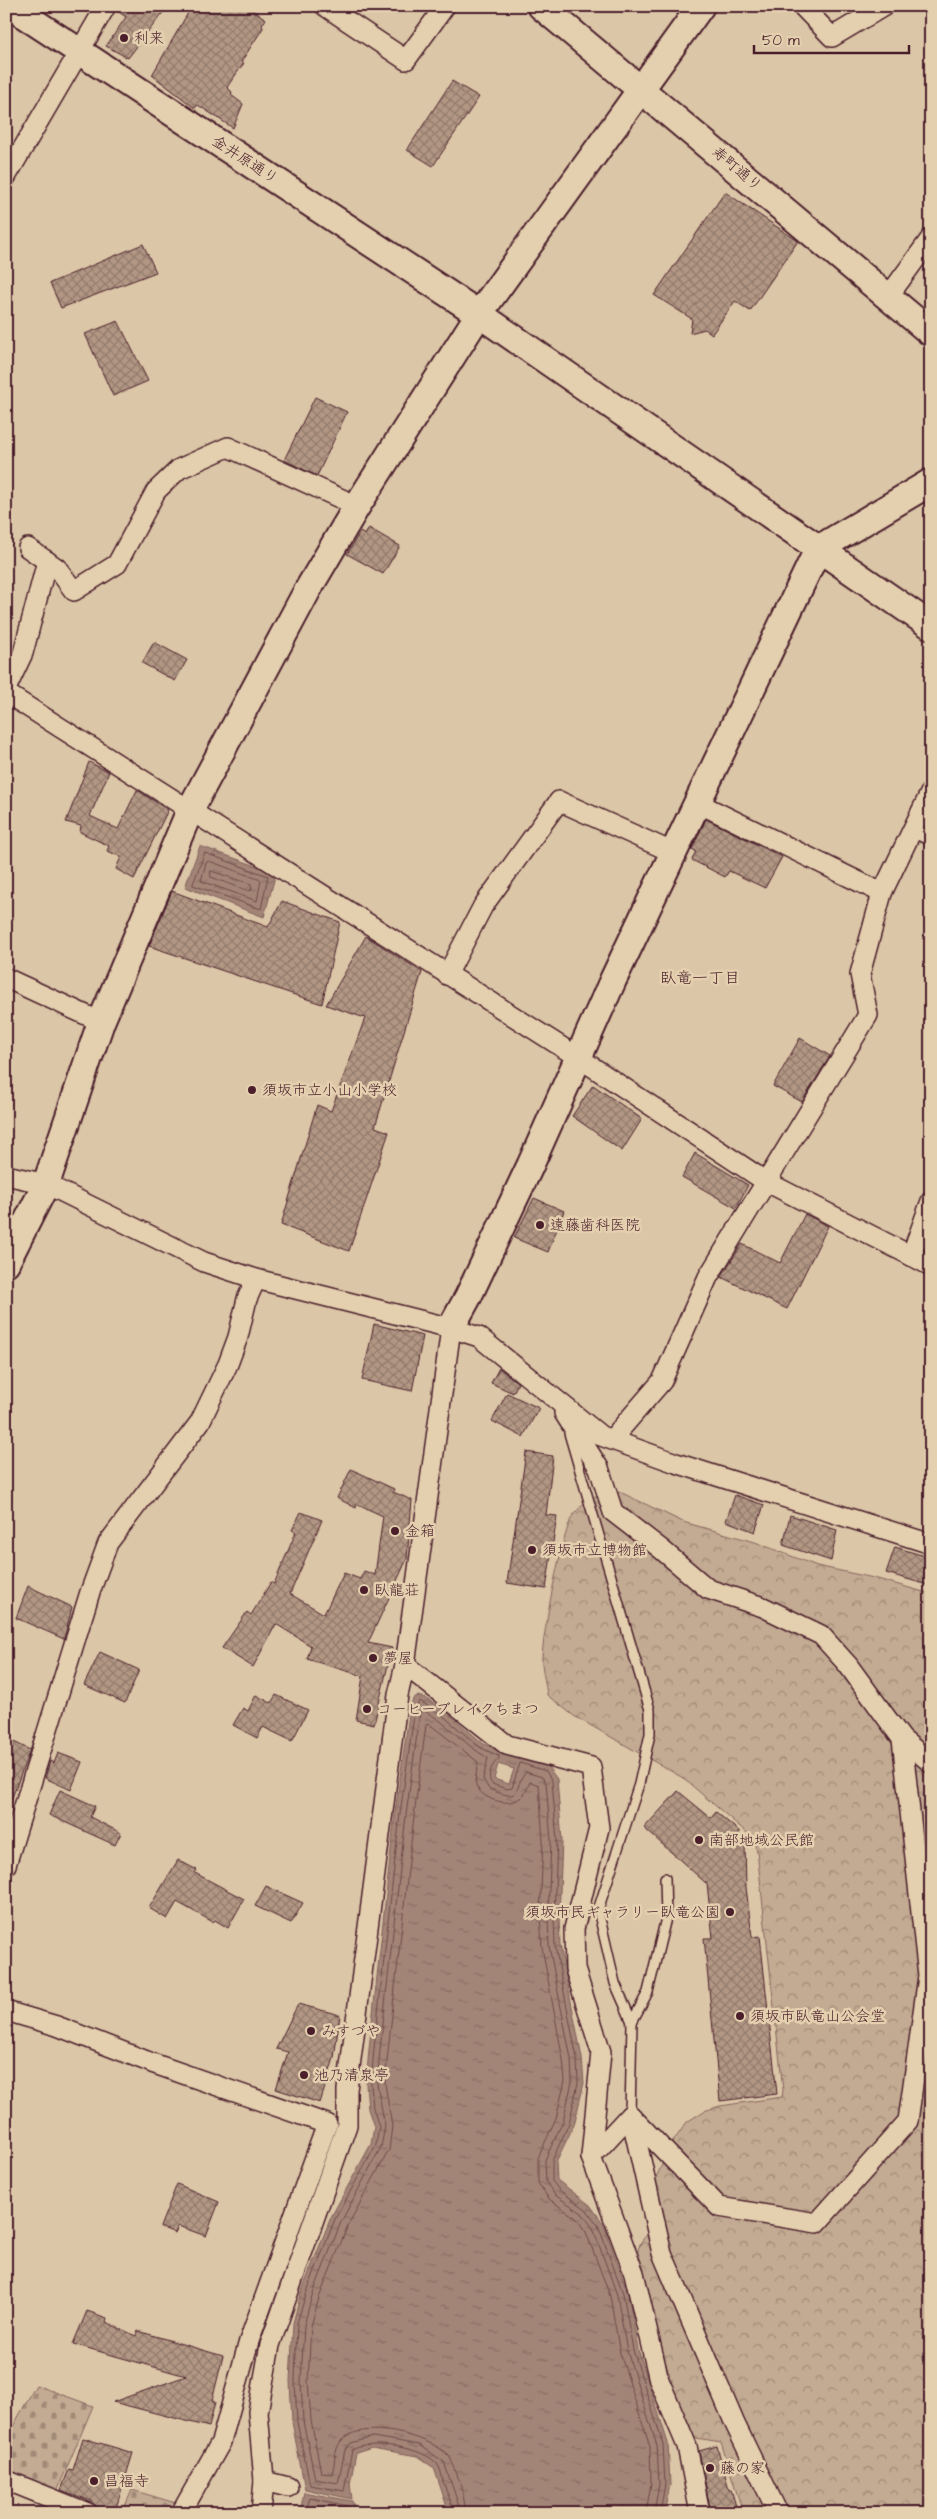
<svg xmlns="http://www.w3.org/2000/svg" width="937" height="2519" font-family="'Architects Daughter','Klee One',sans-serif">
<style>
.forest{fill:url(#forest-crowns);stroke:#86645e}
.cemetery{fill:url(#cemetery-stones);stroke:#86645e}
.water{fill:url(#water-ripples);stroke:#7f5c59;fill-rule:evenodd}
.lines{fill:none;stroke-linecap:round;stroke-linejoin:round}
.shore{stroke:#6e4849;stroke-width:1}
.building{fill:url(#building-cross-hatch);stroke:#4a1f2b}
.lane-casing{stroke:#4a1f2b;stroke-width:12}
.street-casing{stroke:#4a1f2b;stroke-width:22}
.secondary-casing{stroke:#4a1f2b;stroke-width:30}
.lane{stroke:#e4d0af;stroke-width:9}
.street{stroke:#e4d0af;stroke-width:19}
.secondary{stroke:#e4d0af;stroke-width:26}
.poi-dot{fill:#4a1f2b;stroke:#e4d0af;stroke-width:2}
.labels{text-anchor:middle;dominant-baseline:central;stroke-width:5;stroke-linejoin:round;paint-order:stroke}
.poi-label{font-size:15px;fill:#4a1f2b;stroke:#e4d0af;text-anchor:start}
.street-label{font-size:15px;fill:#4a1f2b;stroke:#e4d0af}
.neighbourhood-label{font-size:16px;fill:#4a1f2b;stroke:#e4d0af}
</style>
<defs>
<pattern id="forest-crowns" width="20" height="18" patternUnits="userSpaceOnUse" patternTransform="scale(1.25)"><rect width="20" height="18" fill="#c3aa92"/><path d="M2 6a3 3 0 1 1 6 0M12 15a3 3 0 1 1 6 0" fill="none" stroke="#a08a77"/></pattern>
<pattern id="cemetery-stones" width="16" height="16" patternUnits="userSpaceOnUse" patternTransform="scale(1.25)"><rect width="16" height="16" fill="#c3aa92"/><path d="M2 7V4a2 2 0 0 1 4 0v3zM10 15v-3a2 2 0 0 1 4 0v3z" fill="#a08a77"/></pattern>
<pattern id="water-ripples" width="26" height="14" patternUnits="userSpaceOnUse" patternTransform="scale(1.25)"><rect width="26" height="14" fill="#a38577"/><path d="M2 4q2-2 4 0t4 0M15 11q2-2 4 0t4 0" fill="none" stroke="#876c62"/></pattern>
<pattern id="building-cross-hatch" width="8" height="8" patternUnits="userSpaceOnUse" patternTransform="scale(1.25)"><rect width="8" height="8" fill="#b29784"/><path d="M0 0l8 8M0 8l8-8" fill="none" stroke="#937b6c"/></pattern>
</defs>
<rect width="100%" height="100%" fill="#dbc6a7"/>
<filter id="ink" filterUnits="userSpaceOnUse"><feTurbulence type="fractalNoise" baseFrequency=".02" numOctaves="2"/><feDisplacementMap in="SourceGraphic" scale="10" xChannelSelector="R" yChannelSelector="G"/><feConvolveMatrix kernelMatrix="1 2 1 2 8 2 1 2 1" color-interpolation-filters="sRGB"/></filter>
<g filter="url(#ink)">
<path class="forest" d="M620,1492L683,1522L755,1542L817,1566L874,1578L931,1594V2513H743L721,2442L690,2437L667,2376L637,2258C638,2243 643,2236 656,2229L653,2184L672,2143L687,2122L704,2111L720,2106L782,2097L783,2090L757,1851L752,1837L683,1778L574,1716L547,1695C546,1685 543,1674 542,1664C540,1645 563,1525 574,1514C591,1495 597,1494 620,1492Z"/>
<g class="cemetery">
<polygon points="36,2385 93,2406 57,2491 6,2471 6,2439"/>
<polygon points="132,2490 179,2504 174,2513 122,2513"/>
</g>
<g class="water">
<polygon points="200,846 276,873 264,917 185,887"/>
<path d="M417,1696L426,1698L445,1711L484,1744L548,1767L557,1779L562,1841L559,1917L560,1945L582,2058L584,2083L574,2125L556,2162L557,2180L590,2205L603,2223L628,2292L638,2349L668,2443L670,2485L664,2513H446L447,2507L434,2468L417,2456L372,2448L356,2453L350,2484L352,2499L305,2489L292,2422L290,2381L293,2323L301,2293L331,2217L371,2144L374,2127L368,2109L366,2084L369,2049L395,1813L410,1707L413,1699ZM498,1764L514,1769L509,1784L494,1779Z"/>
<polygon points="304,2492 352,2501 357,2513 300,2513"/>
</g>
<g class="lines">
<g class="shore">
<polygon points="205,853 268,876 261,909 193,885"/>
<polygon points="209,861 261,880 257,901 201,881 206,863"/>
<polygon points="211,871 251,884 252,890 249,891 211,877"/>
<polyline points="305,2513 310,2498 348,2506 352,2513"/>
<path d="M451,2513C453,2503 448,2496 445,2487C442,2481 442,2471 438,2465C425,2447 370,2439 352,2450L344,2491L310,2485L297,2422L295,2381L297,2323L306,2294L335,2219L376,2145L379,2127L373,2108L371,2084L374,2049L400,1814L415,1708L420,1701L442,1715L481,1748L499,1756V1759C492,1763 486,1777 492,1784L507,1789L512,1788L520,1763L546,1771L552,1781L557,1841L554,1917L555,1946L577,2059L578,2083L569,2123L552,2161V2181L559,2190L586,2209L598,2225L623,2293L633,2350L663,2444L665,2484L660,2513"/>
<path d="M457,2513L458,2503L444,2462L420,2445L373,2437L351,2443L345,2450L338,2483L315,2479L303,2421L301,2381L304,2325L312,2296L341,2222L381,2147L385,2126L377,2084L380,2050L406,1815L420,1712L423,1710C447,1722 464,1745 488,1758L483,1779L489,1789C525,1804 512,1788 526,1772L542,1777L546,1783L551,1841L548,1917L549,1946L571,2059L572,2082L563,2121L545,2160L546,2182L555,2195L582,2213L593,2228L617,2295L627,2351L657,2446L659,2484L654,2513"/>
<path d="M465,2513C467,2503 455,2463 448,2455C430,2436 361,2418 341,2441C334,2450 335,2464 332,2474L321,2473L311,2420L308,2381L311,2326L319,2298L348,2225L389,2150L392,2126L385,2084L388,2051L414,1816L426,1725L428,1723L478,1762C478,1769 474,1777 476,1785C481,1799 508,1808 520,1798C526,1794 527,1788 530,1782L539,1785L543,1841L540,1916L542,1947L563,2060L565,2081L556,2118L538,2158V2183L549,2199L576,2218L586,2232L610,2296L620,2353L650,2447L651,2483L646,2513"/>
</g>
</g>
<g class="building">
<polygon points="117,6 168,6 128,58 106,46 126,17 116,10"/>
<polygon points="192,6 246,6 266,19 262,25 263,28 241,62 244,63 227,87 232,92 231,95 243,104 233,128 198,105 195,108 152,75"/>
<polygon points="452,81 479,97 433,166 407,150"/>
<polygon points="725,192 798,241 750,311 735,301 712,334 705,329 690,333 692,319 654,295"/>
<polygon points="143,244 156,272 61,308 50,283"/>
<polygon points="118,321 148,381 113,396 85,334"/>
<polygon points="315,397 347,412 317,476 284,460"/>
<polygon points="369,528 400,546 383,574 347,554 360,532 365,535"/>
<polygon points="154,642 187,660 175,681 142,663"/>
<polygon points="89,762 109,772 90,816 118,829 137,790 168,810 134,879 116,869 121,857 107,851 109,846 80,832 81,826 66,822"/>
<polygon points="706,819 782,857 765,888 729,871 725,877 692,860 696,851 692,849"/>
<polygon points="172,891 268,927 282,901 340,922 322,1004 149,946"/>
<polygon points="366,936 422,972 375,1127 389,1132 349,1251 281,1225 317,1105 331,1111 365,1018 326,1005"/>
<polygon points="800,1038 830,1056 802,1102 773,1086"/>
<polygon points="593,1085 642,1119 622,1151 572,1116"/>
<polygon points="695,1153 748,1185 736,1208 682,1177"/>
<polygon points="534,1198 564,1211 548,1252 514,1238"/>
<polygon points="805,1214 828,1226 787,1309 721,1277 742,1244 780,1263"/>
<polygon points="374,1324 423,1336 412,1391 362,1380"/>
<polygon points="499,1368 518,1383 513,1393 491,1383"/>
<polygon points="507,1393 539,1408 523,1437 492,1421"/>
<polygon points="526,1452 553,1456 546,1515 557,1516 546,1589 507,1583"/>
<polygon points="351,1469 394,1489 393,1492 412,1500 407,1559 368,1643 392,1648 374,1724 356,1720 363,1676 307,1659 311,1646 276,1624 253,1667 222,1648 247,1612 251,1615 271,1582 274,1584 296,1532 292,1530 301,1512 322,1520 290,1594 324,1614 344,1573 360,1579 364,1571 375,1575 383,1516 357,1504 356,1508 337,1498"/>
<polygon points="735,1495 764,1505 755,1532 726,1521"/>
<polygon points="790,1515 837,1530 831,1561 783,1545"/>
<polygon points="895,1547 931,1558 931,1586 886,1573"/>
<polygon points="28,1586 72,1607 64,1639 16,1618"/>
<polygon points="100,1652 139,1670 125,1703 84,1685"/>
<polygon points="256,1695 271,1703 276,1695 308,1710 292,1741 263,1727 257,1738 233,1725 243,1708 248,1711"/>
<polygon points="6,1738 30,1750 10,1803 6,1803"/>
<polygon points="58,1753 82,1762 71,1790 45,1778 50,1761 54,1763"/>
<polygon points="60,1790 95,1806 90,1817 121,1833 115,1845 49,1815"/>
<polygon points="678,1791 711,1818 716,1812 740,1832 736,1837 745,1843 746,1887 752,1937 760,1936 777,2094 720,2101 704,1938 713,1938 707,1884 644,1828"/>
<polygon points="178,1860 197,1870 195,1873 244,1899 228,1928 215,1920 213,1922 177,1902 167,1919 149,1908"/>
<polygon points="266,1886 303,1903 291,1923 255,1906"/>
<polygon points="298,2004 340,2015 334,2058 320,2103 276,2089 288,2052 276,2049"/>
<polygon points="177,2184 219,2202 206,2236 178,2226 175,2233 160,2227"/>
<polygon points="87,2311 107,2318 106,2322 136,2336 138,2331 223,2356 212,2401 215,2402 209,2427 113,2402 186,2376 73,2344"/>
<polygon points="83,2438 133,2453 116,2508 111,2506 109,2512 98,2509 91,2501 61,2490 69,2469 73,2470"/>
<polygon points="717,2446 729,2489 731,2489 738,2513 711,2513 699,2451"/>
</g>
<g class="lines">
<g class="lane-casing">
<g id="lane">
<polyline points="911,832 931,841"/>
<polyline points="569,1433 650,1710 650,1734 639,1784 598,1910 615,1983 632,2022 648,1992 666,1918 665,1878"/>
<polyline points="630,2115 632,2022"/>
</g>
</g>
<g class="street-casing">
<g id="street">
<polyline points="325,6 406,60 445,6"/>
<polyline points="802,6 832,37 884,6"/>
<polyline points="6,177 106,6"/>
<polyline points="888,297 931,238"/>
<polyline points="28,548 57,568 74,591 117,564 156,491 179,469 228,447 357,506"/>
<polyline points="6,689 23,653 47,561"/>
<polyline points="6,693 579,1058 765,1181 931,1266"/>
<polyline points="698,803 882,893 931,791"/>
<polyline points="447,975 483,906 559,801 674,853"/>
<polyline points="6,978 101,1022"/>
<polyline points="6,1175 46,1184 204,1262 256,1279 451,1328 479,1337 601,1436 676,1463 931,1544"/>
<polyline points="911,1256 931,1201"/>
<polyline points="564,1413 599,1468 613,1512 661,1549 708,1589 763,1607 821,1635 848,1665 902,1739 931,1763"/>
<polyline points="612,1439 662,1381 708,1277 868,1015 860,974 882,893"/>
<polyline points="405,1665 507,1745 591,1767 599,1828 574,1929 575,1969 601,2052 591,2157 634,2273 659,2380 687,2446 700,2513"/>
<polyline points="6,1865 90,1592 108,1543 200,1422 228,1364 238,1337 247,1299 256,1279"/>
<polyline points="6,2011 57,2026 152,2063 327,2124 249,2341 221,2442 181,2513"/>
<polyline points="630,2115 719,2207 817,2223 908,2121 928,1976 902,1739"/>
<polyline points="631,2116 662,2253 735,2424 778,2513"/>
<polyline points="591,2157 630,2115"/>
<polyline points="6,2480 88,2513"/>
<polyline points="264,2481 288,2487"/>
<polyline points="261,2513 264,2481 258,2412 270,2345 347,2125 347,2090 398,1695 405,1665 451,1328"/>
</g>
</g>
<g class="secondary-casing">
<g id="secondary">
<polyline points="10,6 479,314 931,626"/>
<polyline points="541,6 931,333"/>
<polyline points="6,1263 46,1184 101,1022 190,810 307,591 357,506 479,314 701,6"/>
<polyline points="451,1328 468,1297 530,1166 613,980 818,549 931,482"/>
</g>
</g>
<use href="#lane" class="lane"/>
<use href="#street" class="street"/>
<use href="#secondary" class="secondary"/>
</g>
</g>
<g class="poi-dot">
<circle cx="124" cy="38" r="5"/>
<circle cx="252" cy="1090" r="5"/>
<circle cx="540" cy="1225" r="5"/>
<circle cx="395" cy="1531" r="5"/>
<circle cx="532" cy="1550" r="5"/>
<circle cx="364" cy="1590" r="5"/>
<circle cx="373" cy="1658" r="5"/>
<circle cx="367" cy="1709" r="5"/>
<circle cx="699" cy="1840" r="5"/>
<circle cx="730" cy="1912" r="5"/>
<circle cx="740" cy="2016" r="5"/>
<circle cx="311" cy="2031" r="5"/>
<circle cx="304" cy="2075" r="5"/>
<circle cx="710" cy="2468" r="5"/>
<circle cx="94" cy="2481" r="5"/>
</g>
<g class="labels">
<g class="poi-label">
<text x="134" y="38">利来</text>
<text x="262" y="1090">須坂市立小山小学校</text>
<text x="550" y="1225">遠藤歯科医院</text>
<text x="405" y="1531">金箱</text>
<text x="542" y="1550">須坂市立博物館</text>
<text x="374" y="1590">臥龍荘</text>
<text x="383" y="1658">夢屋</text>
<text x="377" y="1709">コーヒーブレイクちまつ</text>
<text x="709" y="1840">南部地域公民館</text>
<text x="720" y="1912" text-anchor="end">須坂市民ギャラリー臥竜公園</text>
<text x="750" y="2016">須坂市臥竜山公会堂</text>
<text x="321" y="2031">みすづや</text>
<text x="314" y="2075">池乃清泉亭</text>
<text x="720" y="2468">藤の家</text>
<text x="104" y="2481">昌福寺</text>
</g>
<g class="street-label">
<text transform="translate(245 160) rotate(33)">金井原通り</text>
<text transform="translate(737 169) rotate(40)">寿町通り</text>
</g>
<g class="neighbourhood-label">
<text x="700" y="978">臥竜一丁目</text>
</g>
</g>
<rect width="937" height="2519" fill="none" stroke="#e4d0af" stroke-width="25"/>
<rect x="12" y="12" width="912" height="2494" fill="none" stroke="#4a1f2b" stroke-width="2" filter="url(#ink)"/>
<path d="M754 45v8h155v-8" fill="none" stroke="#4a1f2b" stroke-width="2.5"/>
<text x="762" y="45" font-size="15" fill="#4a1f2b" stroke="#e4d0af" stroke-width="4" paint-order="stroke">50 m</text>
</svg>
